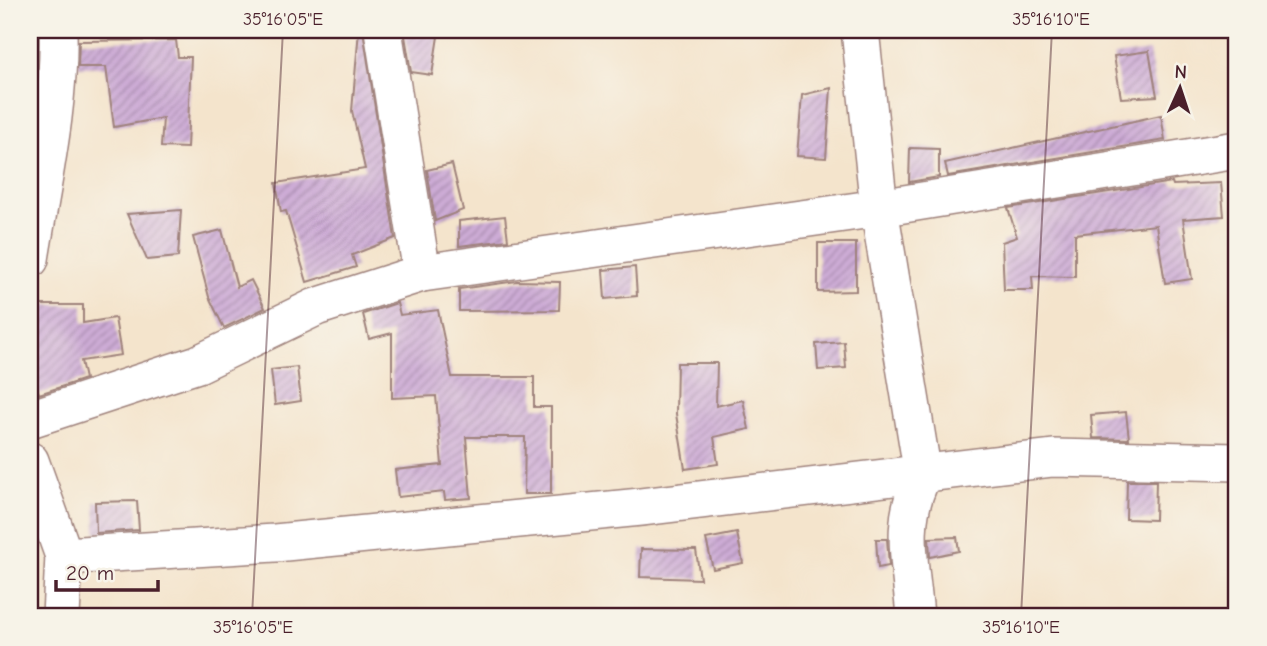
<svg xmlns="http://www.w3.org/2000/svg" width="1267" height="646" font-family="'Comic Neue',sans-serif">
<style>
.building{fill:url(#building-hatch)}
.lines{fill:none;stroke-linecap:round;stroke-linejoin:round}
.minor-casing{stroke:#9f827c;stroke-width:40}
.minor{stroke:#fff;stroke-width:37}
.ticks{fill:none;stroke:#4a1f2b;stroke-width:2;stroke-opacity:0.45}
.neatline{fill:none;stroke:#4a1f2b;stroke-width:2.5}
.ticks-label{font-size:18px;text-anchor:middle;fill:#4a1f2b}
</style>
<defs>
<pattern id="building-hatch" width="6" height="6" patternUnits="userSpaceOnUse" patternTransform="scale(1.75)"><rect width="6" height="6" fill="#cdacd6"/><path d="M-1 1l2-2M0 6l6-6M5 7l2-2" fill="none" stroke="#a88bae"/></pattern>
</defs>
<rect width="100%" height="100%" fill="#f7f3e8"/>
<filter id="ink" filterUnits="userSpaceOnUse"><feTurbulence type="fractalNoise" baseFrequency=".0143" numOctaves="2"/><feDisplacementMap in="SourceGraphic" scale="14" xChannelSelector="R" yChannelSelector="G"/><feConvolveMatrix kernelMatrix="1 2 1 2 8 2 1 2 1" color-interpolation-filters="sRGB"/></filter>
<filter id="wash" filterUnits="userSpaceOnUse"><feTurbulence type="fractalNoise" baseFrequency=".00686" numOctaves="4" result="noise"/><feDisplacementMap in="SourceGraphic" scale="28" xChannelSelector="R" yChannelSelector="G"/><feGaussianBlur stdDeviation="1.57" result="paint"/><feColorMatrix in="noise" values="0 0 0 0 0 0 0 0 0 0 0 0 0 0 0 0 0 1.4 0 .05"/><feComposite in="paint" operator="in"/></filter>
<g filter="url(#wash)">
<rect width="100%" height="100%" fill="#f4e4cc"/>
<g id="blocks">
<g class="building">
<polygon points="359,30 363,30 395,238 352,255 356,267 307,282 286,211 281,212 276,183 365,169 352,111"/>
<polygon points="404,30 439,30 432,75 411,72"/>
<polygon points="176,40 178,57 191,57 187,148 161,147 163,118 114,127 106,67 78,67 79,41"/>
<polygon points="1149,51 1157,96 1121,98 1114,56"/>
<polygon points="831,88 826,158 797,156 802,95"/>
<polygon points="1161,115 1165,140 948,176 945,163"/>
<polygon points="910,148 939,149 939,177 909,182"/>
<polygon points="452,164 463,210 435,221 427,170"/>
<polygon points="1172,182 1173,185 1221,183 1224,216 1183,219 1192,279 1165,283 1156,225 1075,234 1075,277 1032,276 1033,290 1004,290 1002,242 1017,237 1008,208"/>
<polygon points="181,210 178,257 147,260 127,214"/>
<polygon points="505,216 508,240 459,246 459,221"/>
<polygon points="222,230 237,287 251,280 265,308 224,328 209,297 193,237"/>
<polygon points="818,243 856,243 856,291 818,292"/>
<polygon points="635,267 637,296 605,299 603,270"/>
<polygon points="517,281 560,282 559,310 459,311 459,289"/>
<polygon points="397,303 400,315 438,310 452,377 534,377 534,407 551,407 551,494 524,494 525,437 466,437 471,498 445,500 444,492 398,497 395,470 442,465 436,396 392,398 392,333 369,339 363,314"/>
<polygon points="30,305 83,305 83,323 115,318 121,355 81,361 85,379 39,394 30,358"/>
<polygon points="844,342 846,368 818,370 816,344"/>
<polygon points="677,363 717,363 716,406 743,400 749,429 714,437 718,464 685,469 676,414"/>
<polygon points="297,367 301,401 275,405 271,370"/>
<polygon points="1126,412 1129,439 1093,438 1091,415"/>
<polygon points="1127,481 1156,481 1155,520 1126,519"/>
<polygon points="137,501 139,530 96,533 95,502"/>
<polygon points="737,533 743,563 713,569 706,539"/>
<polygon points="957,537 959,551 930,557 929,538"/>
<polygon points="876,539 887,539 889,566 878,568"/>
<polygon points="641,549 696,550 700,579 640,577"/>
</g>
</g>
</g>
<g filter="url(#ink)">
<use href="#blocks" fill-opacity="0" stroke="#9f827c" stroke-width="2"/>
<g class="lines">
<g class="minor-casing">
<g id="minor">
<polyline points="383,30 422,273"/>
<path d="M860,30L879,208L923,475C898,521 911,566 915,616"/>
<path d="M30,259C42,183 60,106 58,30"/>
<polyline points="30,419 198,364 316,307 422,273 879,208 1237,150"/>
<polyline points="30,461 64,556 61,616"/>
<polyline points="64,556 275,543 641,507 1053,458 1237,462"/>
</g>
</g>
<use href="#minor" class="minor"/>
</g>
</g>
<path class="ticks" d="M1107,30L1237,37M252,616L283,30M1021,616L1052,30"/>
<rect width="1267" height="646" fill="none" stroke="#f7f3e8" stroke-width="77"/>
<g transform="translate(1180 88) rotate(3)" stroke="#f7f3e8" stroke-width="5" paint-order="stroke">
<path d="M0-5L12 26L0 18L-12 26Z" fill="#4a1f2b"/>
<text y="-10" font-size="19" font-weight="bold" text-anchor="middle" fill="#4a1f2b">N</text>
</g>
<path d="M56 580v10h102v-10" fill="none" stroke="#4a1f2b" stroke-width="3.5"/>
<text x="66" y="580" font-size="21" fill="#4a1f2b" stroke="#f7f3e8" stroke-width="5" paint-order="stroke">20 m</text>
<rect x="38" y="38" width="1190" height="570" class="neatline"/>
<g class="ticks-label">
<text x="283" y="25">35°16'05"E</text>
<text x="1051" y="25">35°16'10"E</text>
<text x="253" y="633">35°16'05"E</text>
<text x="1021" y="633">35°16'10"E</text>
</g>
</svg>
